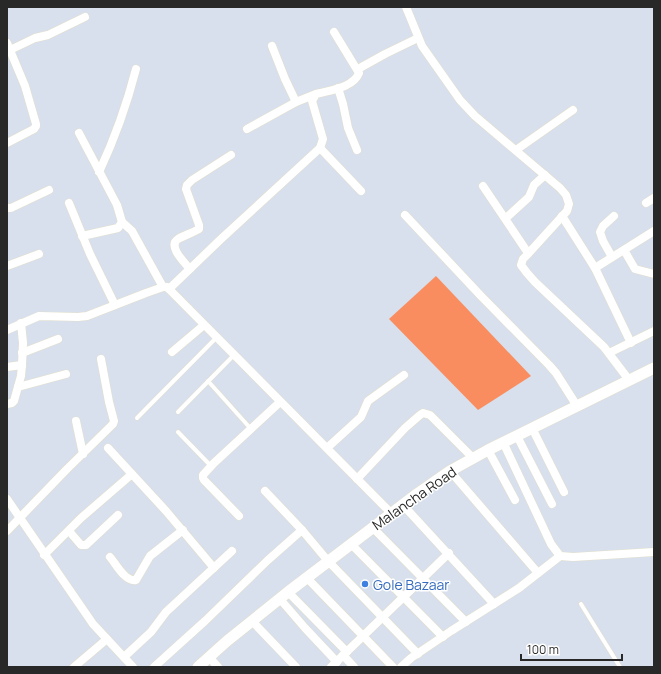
<svg xmlns="http://www.w3.org/2000/svg" width="661" height="674" font-family="Manrope,sans-serif">
<style>
.water{fill:#fa8d5f}
.lines{fill:none;stroke-linecap:round;stroke-linejoin:round}
.service-casing{stroke:#e3dfcd;stroke-width:5}
.minor-casing{stroke:#e3dfcd;stroke-width:9}
.secondary-casing{stroke:#e3dfcd;stroke-width:12}
.service{stroke:#fff;stroke-width:4}
.minor{stroke:#fff;stroke-width:8}
.secondary{stroke:#fff;stroke-width:11}
.shop-dot{fill:#3f7fe0;stroke:#fff;stroke-width:1.5}
.labels{text-anchor:middle;dominant-baseline:central;stroke-width:3;stroke-linejoin:round;paint-order:stroke}
.street-label{font-size:14px;fill:#282828;stroke:#fff}
.shop-label{font-size:14px;fill:#366cbe;stroke:#fff;text-anchor:start}
</style>
<rect width="100%" height="100%" fill="#d7e0ec"/>
<polygon class="water" points="436,276 531,376 478,410 389,319"/>
<g class="lines">
<g class="service-casing">
<g id="service">
<polyline points="208,381 251,429"/>
<polyline points="178,412 234,355"/>
<polyline points="137,418 216,338"/>
<polyline points="178,432 211,466"/>
<polyline points="581,604 620,667"/>
</g>
</g>
<g class="minor-casing">
<g id="minor">
<polyline points="406,7 422,46 460,100 475,116 560,188 566,195 569,204 567,211 527,255 523,259 521,265 527,273 535,282 604,347 629,380"/>
<polyline points="7,43 25,86 36,124 36,126 34,129 7,143"/>
<polyline points="272,46 285,79 296,102"/>
<polyline points="10,50 35,38 48,35 85,17"/>
<polyline points="358,69 385,54 418,38"/>
<polyline points="338,88 343,104 348,128 357,150"/>
<polyline points="247,129 296,102 316,94"/>
<polyline points="79,133 117,205 122,222 118,228 82,236"/>
<polyline points="320,148 361,191"/>
<polyline points="516,150 573,110"/>
<path d="M99,172C115,138 127,104 136,69"/>
<polyline points="483,186 528,253"/>
<polyline points="69,203 90,254 115,305"/>
<polyline points="646,203 654,198"/>
<polyline points="7,208 11,208 49,190"/>
<polyline points="405,215 481,296 549,365 556,373 577,406"/>
<polyline points="562,216 595,268 631,343"/>
<polyline points="506,218 529,197 534,185 545,175"/>
<polyline points="122,222 132,231 163,287"/>
<polyline points="624,250 635,269 654,274"/>
<polyline points="612,257 603,241 600,232 603,226 614,216"/>
<polyline points="7,266 39,254"/>
<polyline points="595,268 654,231"/>
<path d="M190,269C185,263 167,246 178,239C185,235 192,233 199,229V225L186,189L187,185L192,180L231,155"/>
<path d="M169,289L221,239L320,148L323,139L312,101L316,94C330,90 353,88 359,73L334,32"/>
<polyline points="7,330 39,316 78,317 87,316 146,293 163,287 167,287 391,513"/>
<polyline points="172,352 204,325"/>
<polyline points="22,353 58,339"/>
<polyline points="609,353 654,331"/>
<polyline points="7,367 22,365"/>
<polyline points="18,387 66,374"/>
<polyline points="7,404 12,403 14,401 21,376 22,365 23,343 21,323"/>
<polyline points="76,421 83,454"/>
<polyline points="532,428 564,492"/>
<polyline points="517,436 552,504"/>
<polyline points="503,442 551,544 560,556 573,557 654,552"/>
<polyline points="108,448 166,511 214,568"/>
<polyline points="327,448 361,417 368,401 404,375"/>
<polyline points="488,450 515,500"/>
<polyline points="450,471 538,573"/>
<polyline points="357,479 405,428 420,415 423,413 430,415 473,458"/>
<polyline points="265,491 302,530 328,561 418,654"/>
<polyline points="7,499 93,624 133,667"/>
<polyline points="403,505 494,604"/>
<polyline points="239,516 204,480 203,478 203,475 214,463 280,402"/>
<polyline points="372,527 466,622"/>
<polyline points="7,531 67,469 113,424 114,421 109,402 101,359"/>
<polyline points="69,531 81,545 86,545 118,515"/>
<polyline points="351,544 443,637"/>
<polyline points="44,555 81,518 132,474"/>
<path d="M110,557C116,564 125,582 136,580L150,556L183,530"/>
<polyline points="307,578 393,667"/>
<polyline points="288,592 347,652"/>
<polyline points="280,599 305,628 337,662"/>
<polyline points="252,621 296,667"/>
<polyline points="343,655 354,667"/>
<polyline points="124,657 151,632 166,612 232,551"/>
<polyline points="209,657 218,667"/>
<polyline points="74,667 107,639"/>
<polyline points="154,667 205,621 268,560 302,530"/>
<polyline points="331,667 449,553"/>
<polyline points="401,667 411,658 451,631 519,588 560,556"/>
</g>
</g>
<g class="secondary-casing">
<polyline id="secondary" points="198,667 227,641 288,592 417,494 450,471 488,450 654,368"/>
</g>
<use href="#service" class="service"/>
<use href="#minor" class="minor"/>
<use href="#secondary" class="secondary"/>
</g>
<circle class="shop-dot" cx="365" cy="584" r="4"/>
<g class="labels">
<g class="street-label">
<text transform="translate(414 498) rotate(-35)">Malancha Road</text>
</g>
<g class="shop-label">
<text x="373" y="584">Gole Bazaar</text>
</g>
</g>
<rect width="661" height="674" fill="none" stroke="#282828" stroke-width="16"/>
<path d="M521 654v6h101v-6" fill="none" stroke="#282828" stroke-width="2"/>
<text x="527" y="654" font-size="12" fill="#282828" stroke="#ffffff" stroke-width="3" paint-order="stroke">100 m</text>
</svg>
